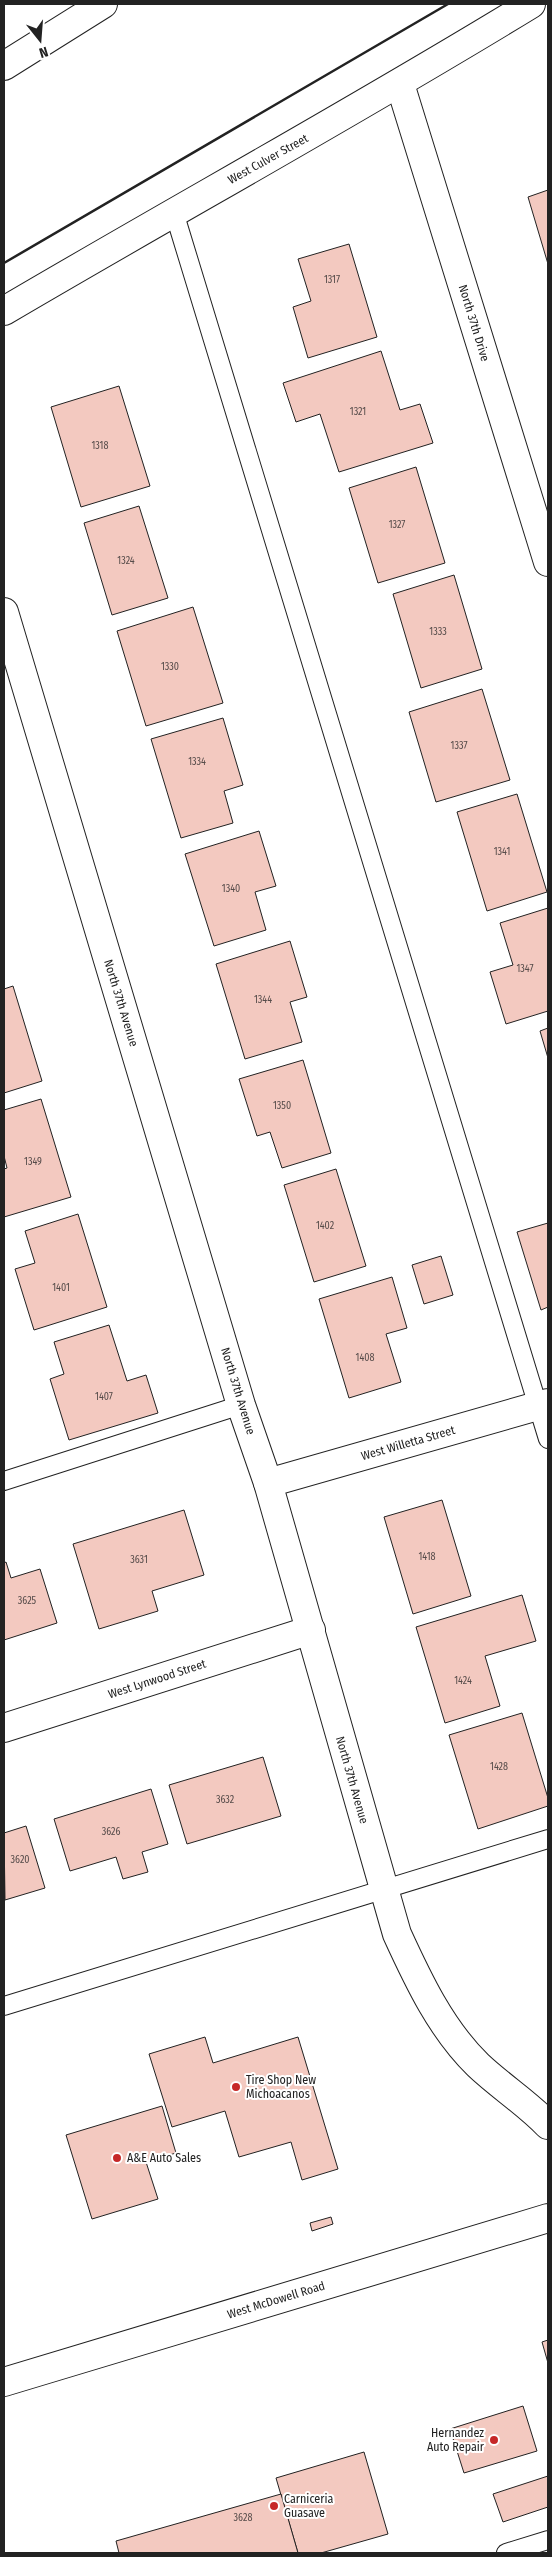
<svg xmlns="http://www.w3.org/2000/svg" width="552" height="2557" font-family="'Fira Sans Condensed',sans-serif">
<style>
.building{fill:#f3c9c0;stroke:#222}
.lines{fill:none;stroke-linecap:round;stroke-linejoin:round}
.lane-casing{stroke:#222;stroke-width:20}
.street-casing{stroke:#222;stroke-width:30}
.primary-casing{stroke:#222;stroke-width:30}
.highway-casing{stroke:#222;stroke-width:30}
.lane{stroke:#fff;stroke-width:18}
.street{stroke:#fff;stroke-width:28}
.primary{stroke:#fff;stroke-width:28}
.highway{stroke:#fff;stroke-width:28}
.wall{stroke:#222;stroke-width:2.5}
.poi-dot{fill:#c62828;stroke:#fff;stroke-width:2}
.labels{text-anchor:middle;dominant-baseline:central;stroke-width:4;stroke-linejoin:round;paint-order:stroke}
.number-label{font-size:10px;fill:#564c4a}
.street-label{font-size:12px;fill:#222;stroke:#fff}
.poi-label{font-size:12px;fill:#222;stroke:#fff;text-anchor:start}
</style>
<rect width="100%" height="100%" fill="#fff"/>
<g class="building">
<polygon points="548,190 548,264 528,197"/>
<polygon points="349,244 377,337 308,358 293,307 311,301 298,259"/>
<polygon points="381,351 400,410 420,404 433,443 339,472 320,414 296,422 283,383"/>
<polygon points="119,386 150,486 81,507 51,407"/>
<polygon points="416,467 445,563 378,583 349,488"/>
<polygon points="139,506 168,598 112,615 84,523"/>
<polygon points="454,575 482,669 421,688 393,594"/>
<polygon points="193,607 223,703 146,726 117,631"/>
<polygon points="482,689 510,780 436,802 409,712"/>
<polygon points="223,718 243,785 224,791 233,823 181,838 151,739"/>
<polygon points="517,794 547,892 487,911 457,812"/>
<polygon points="259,831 276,886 255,892 266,930 214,946 185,854"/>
<polygon points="548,908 548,1011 506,1024 490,972 513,965 500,923"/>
<polygon points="290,941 307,997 290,1002 302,1042 245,1059 216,964"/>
<polygon points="13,986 42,1081 4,1093 4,989"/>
<polygon points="548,1028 548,1058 540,1031"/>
<polygon points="303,1060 331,1153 282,1168 270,1132 257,1136 239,1079"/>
<polygon points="41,1099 71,1197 4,1217 4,1169 7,1168 4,1156 4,1110"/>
<polygon points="336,1169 366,1266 314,1282 284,1185"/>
<polygon points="78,1214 107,1307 34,1330 15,1269 35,1263 25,1231"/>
<polygon points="548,1223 548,1307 541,1310 517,1232"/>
<polygon points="441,1256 453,1295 424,1304 412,1265"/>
<polygon points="392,1277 407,1328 386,1334 401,1382 349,1398 319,1299"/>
<polygon points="109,1325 127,1381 146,1375 158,1413 69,1440 50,1379 64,1374 54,1342"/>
<polygon points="442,1500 471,1596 413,1614 384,1517"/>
<polygon points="184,1510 204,1575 152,1591 158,1611 99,1629 73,1544"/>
<polygon points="6,1562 11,1578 40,1569 57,1623 4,1640 4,1563"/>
<polygon points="522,1595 536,1641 485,1656 500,1706 445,1723 416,1627"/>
<polygon points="522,1713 548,1798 548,1806 478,1829 449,1735"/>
<polygon points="263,1757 281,1816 187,1844 169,1785"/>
<polygon points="151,1789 168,1844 142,1852 148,1872 123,1879 116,1857 70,1871 54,1819"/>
<polygon points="26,1826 45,1888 5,1900 4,1833"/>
<polygon points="205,2037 213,2063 298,2037 338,2169 302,2180 291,2142 239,2157 225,2111 172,2127 149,2054"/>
<polygon points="162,2106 176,2153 146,2162 158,2199 92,2219 66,2135"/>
<polygon points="331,2217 333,2224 312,2231 310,2223"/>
<polygon points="548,2340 548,2363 542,2342"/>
<polygon points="523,2406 537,2451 464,2473 450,2429"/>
<polygon points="364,2452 388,2534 321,2553 298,2553 276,2478"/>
<polygon points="548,2476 548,2507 503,2522 493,2494"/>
<polygon points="281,2494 298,2553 119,2553 116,2541"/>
</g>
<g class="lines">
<g class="lane-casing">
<g id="lane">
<polyline points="174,212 548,1439"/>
<polyline points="4,1481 241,1405"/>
<polyline points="4,2006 548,1839"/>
<polyline points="506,2553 548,2540"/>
</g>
</g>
<g class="street-casing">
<g id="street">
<polyline points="400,84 548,562"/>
<path d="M4,311C179,208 358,110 531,4"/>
<path d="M4,612L241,1405L268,1483L397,1934C418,1980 441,2029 478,2065C500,2086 527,2103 548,2125"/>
<polyline points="268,1483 548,1403"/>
<polyline points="4,1728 311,1630"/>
</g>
</g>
<g class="primary-casing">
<polyline id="primary" points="4,2382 548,2218"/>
</g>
<g class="highway-casing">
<polyline id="highway" points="4,66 103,4"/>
</g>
<use href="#lane" class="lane"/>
<use href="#street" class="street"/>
<use href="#primary" class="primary"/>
<use href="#highway" class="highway"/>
<polyline class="wall" points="4,263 448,4"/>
</g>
<g class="poi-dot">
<circle cx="236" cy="2087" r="5"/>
<circle cx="117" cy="2158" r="5"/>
<circle cx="494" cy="2440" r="5"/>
<circle cx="274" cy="2506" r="5"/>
</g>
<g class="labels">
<g class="number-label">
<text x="332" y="280">1317</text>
<text x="358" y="412">1321</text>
<text x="100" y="446">1318</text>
<text x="397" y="525">1327</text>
<text x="126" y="561">1324</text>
<text x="438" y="632">1333</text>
<text x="170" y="667">1330</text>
<text x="459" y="746">1337</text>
<text x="197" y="762">1334</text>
<text x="502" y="852">1341</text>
<text x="231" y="889">1340</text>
<text x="525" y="969">1347</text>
<text x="263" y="1000">1344</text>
<text x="282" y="1106">1350</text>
<text x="33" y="1162">1349</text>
<text x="325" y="1226">1402</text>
<text x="61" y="1288">1401</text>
<text x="365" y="1358">1408</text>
<text x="104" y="1397">1407</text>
<text x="427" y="1557">1418</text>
<text x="139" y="1560">3631</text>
<text x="27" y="1601">3625</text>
<text x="463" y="1681">1424</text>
<text x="499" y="1767">1428</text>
<text x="225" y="1800">3632</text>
<text x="111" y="1832">3626</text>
<text x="20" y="1860">3620</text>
<text x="243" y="2518">3628</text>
</g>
<g class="street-label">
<text transform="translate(268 159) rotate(-29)">West Culver Street</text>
<text transform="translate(474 323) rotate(73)">North 37th Drive</text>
<text transform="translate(121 1003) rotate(73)">North 37th Avenue</text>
<text transform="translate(238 1391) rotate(73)">North 37th Avenue</text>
<text transform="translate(408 1443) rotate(-16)">West Willetta Street</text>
<text transform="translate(157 1679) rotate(-18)">West Lynwood Street</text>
<text transform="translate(352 1780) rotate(74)">North 37th Avenue</text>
<text transform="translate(276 2300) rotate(-17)">West McDowell Road</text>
</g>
<g class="poi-label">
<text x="246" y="2080">Tire Shop New<tspan x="246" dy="14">Michoacanos</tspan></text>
<text x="127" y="2158">A&amp;E Auto Sales</text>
<text x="484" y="2433" text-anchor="end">Hernandez<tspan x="484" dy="14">Auto Repair</tspan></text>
<text x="284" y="2499">Carniceria<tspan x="284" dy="14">Guasave</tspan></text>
</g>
</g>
<rect width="552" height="2557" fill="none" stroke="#222222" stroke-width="10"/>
<g transform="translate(40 40) rotate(163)" stroke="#ffffff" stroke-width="4" paint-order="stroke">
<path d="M0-4L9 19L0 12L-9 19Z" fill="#222222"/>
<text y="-8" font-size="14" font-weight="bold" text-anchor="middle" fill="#222222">N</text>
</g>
</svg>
